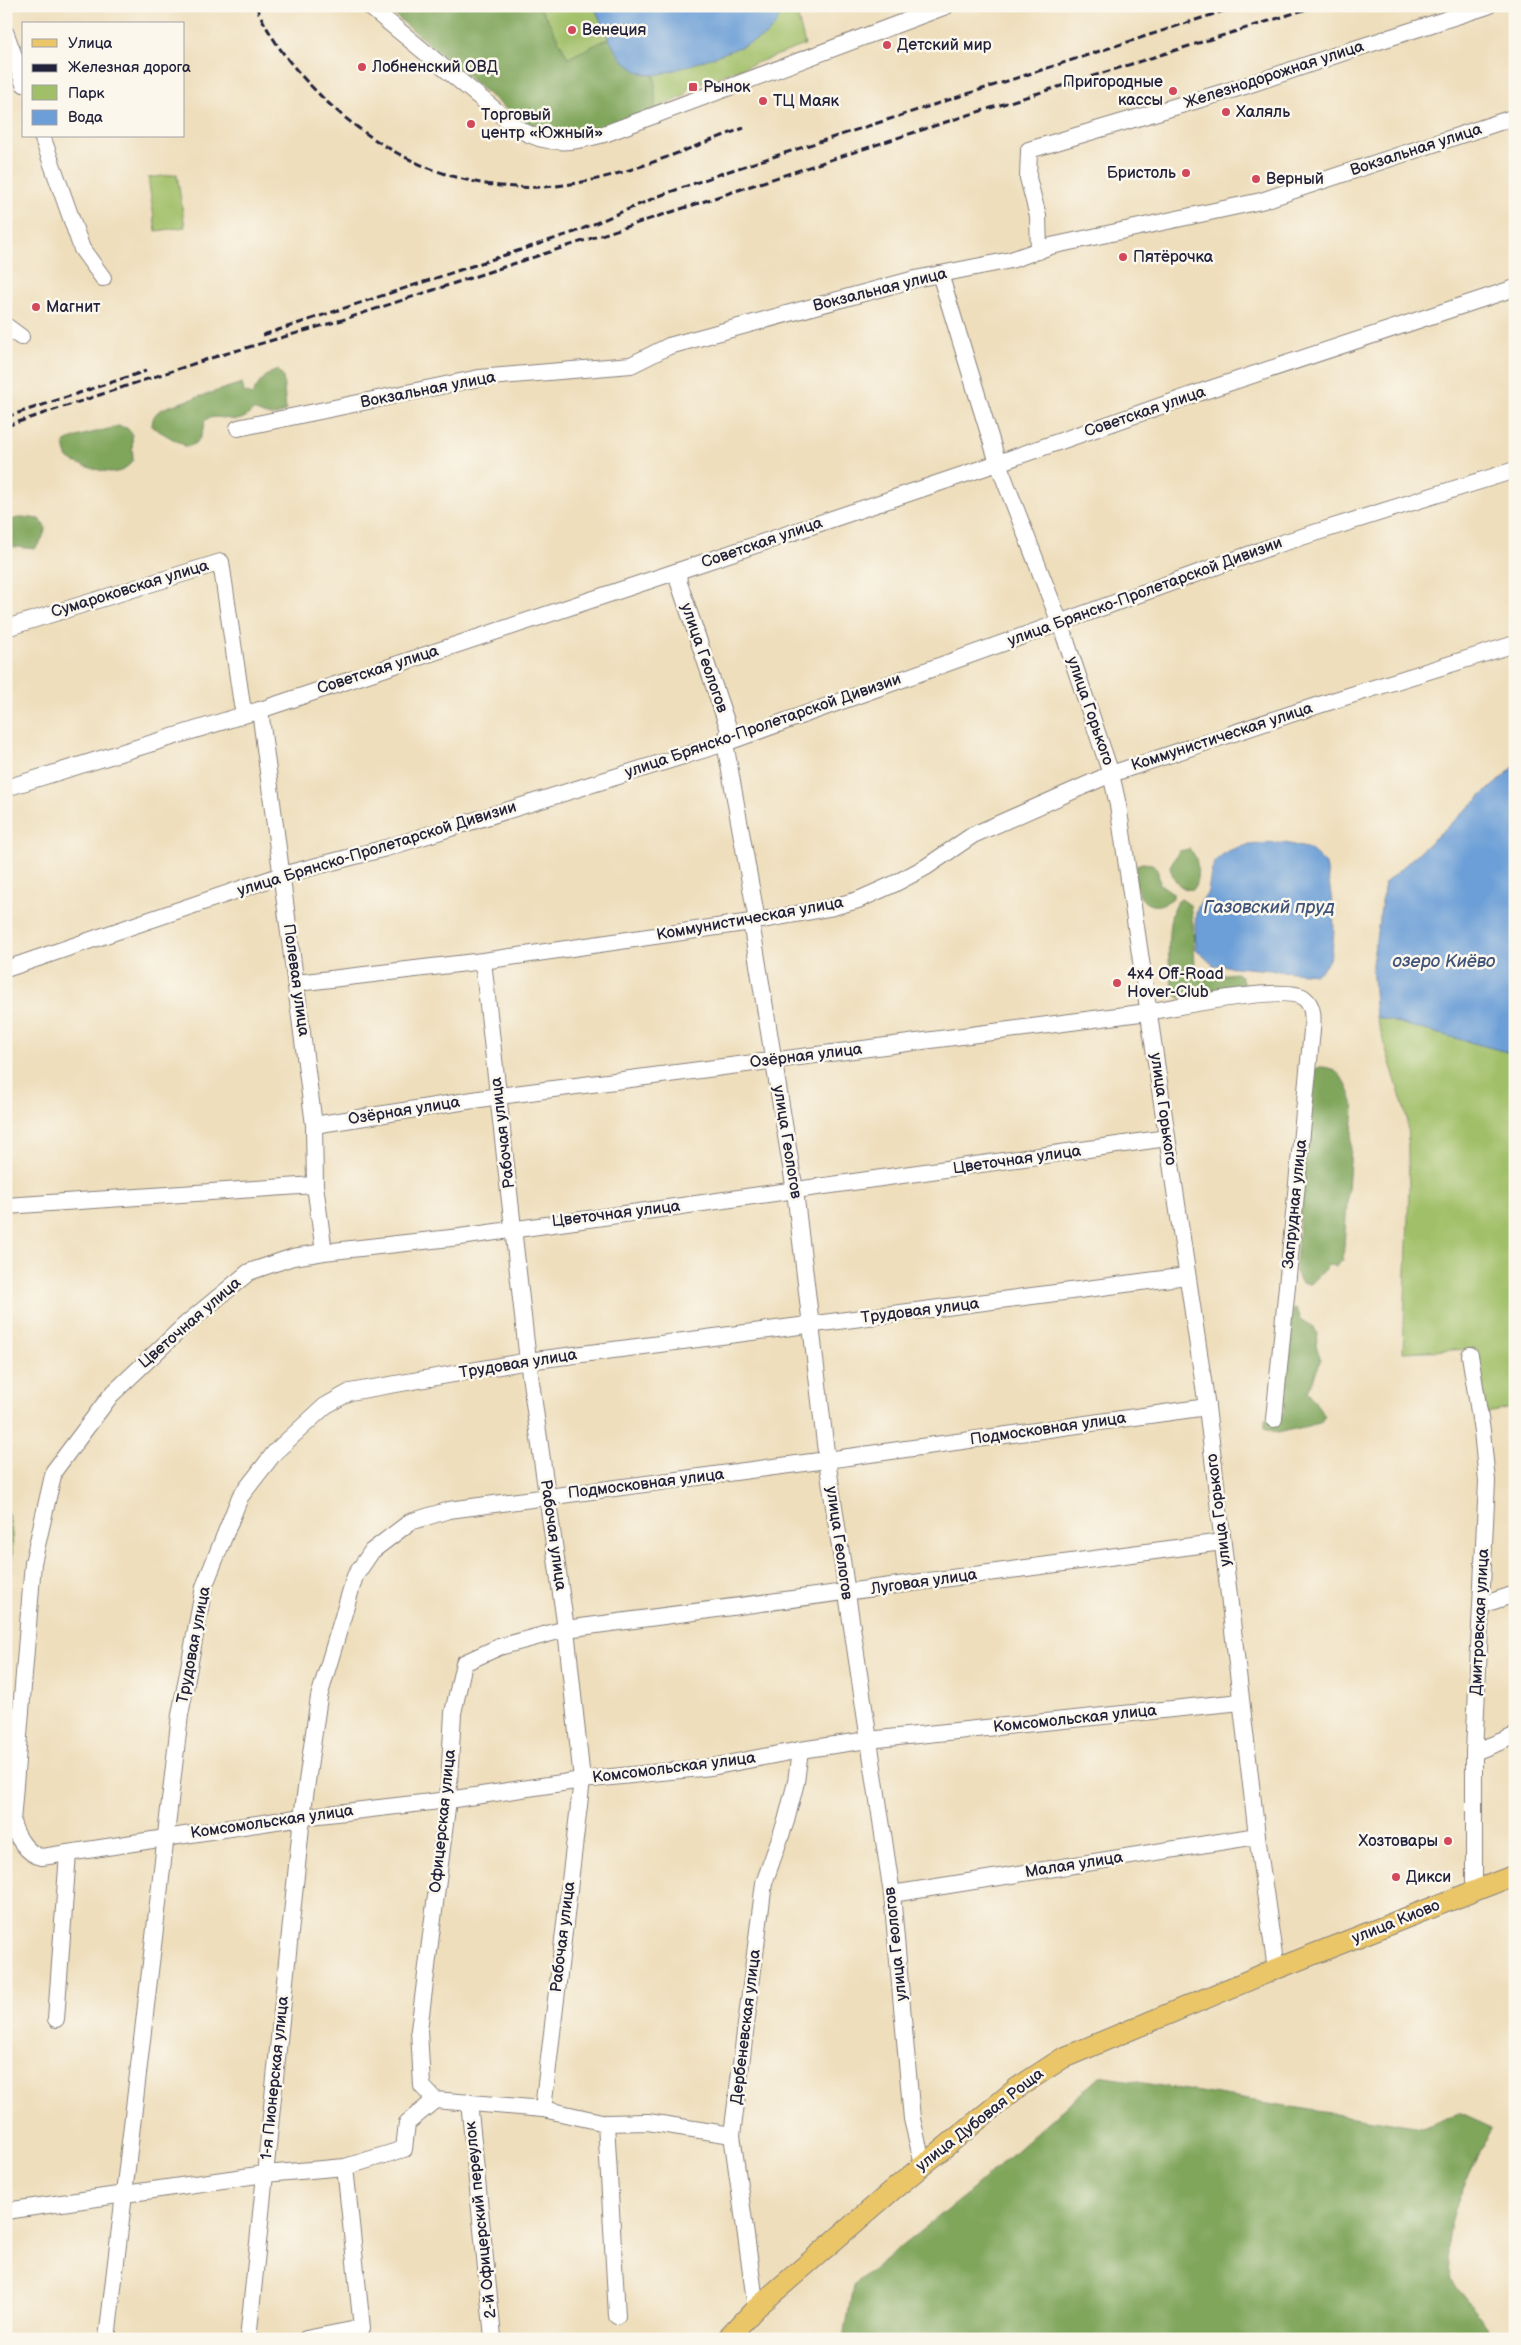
<svg xmlns="http://www.w3.org/2000/svg" width="1521" height="2345" font-family="'Balsamiq Sans',sans-serif">
<style>
.green{fill:#a0bf68;stroke:#617052}
.forest{fill:#80a65c;stroke:#51644c}
.water{fill:#6c9fd7;stroke:#476089}
.lines{fill:none;stroke-linecap:round;stroke-linejoin:round}
.stream{stroke:#6c9fd7;stroke-width:3}
.minor-casing{stroke:#88807c;stroke-width:18}
.major-casing{stroke:#88807c;stroke-width:22}
.minor{stroke:#fff;stroke-width:16}
.major{stroke:#eac669;stroke-width:20}
.rail{stroke:#22223b;stroke-width:3;stroke-dasharray:8 4;stroke-linecap:butt}
.poi-dot{fill:#d1495b;stroke:#fbf7ec;stroke-width:2}
.labels{text-anchor:middle;dominant-baseline:central;stroke-width:5;stroke-linejoin:round;paint-order:stroke}
.poi-label{font-size:16px;fill:#22223b;stroke:#fbf7ec;text-anchor:start}
.street-label{font-size:16px;fill:#22223b;stroke:#fbf7ec}
.water-label{font-size:18px;font-style:italic;fill:#405479;stroke:#fbf7ec}
</style>
<rect width="100%" height="100%" fill="#fbf7ec"/>
<filter id="ink" filterUnits="userSpaceOnUse"><feTurbulence type="fractalNoise" baseFrequency=".02" numOctaves="2"/><feDisplacementMap in="SourceGraphic" scale="10" xChannelSelector="R" yChannelSelector="G"/><feConvolveMatrix kernelMatrix="1 2 1 2 8 2 1 2 1" color-interpolation-filters="sRGB"/></filter>
<filter id="wash" filterUnits="userSpaceOnUse"><feTurbulence type="fractalNoise" baseFrequency=".0096" numOctaves="4" result="noise"/><feDisplacementMap in="SourceGraphic" scale="20" xChannelSelector="R" yChannelSelector="G"/><feGaussianBlur stdDeviation="1.12" result="paint"/><feColorMatrix in="noise" values="0 0 0 0 0 0 0 0 0 0 0 0 0 0 0 0 0 1.4 0 .05"/><feComposite in="paint" operator="in"/></filter>
<g filter="url(#wash)">
<rect width="100%" height="100%" fill="#eedebc"/>
<g class="green">
<polygon points="384,6 795,6 805,45 688,88 686,95 655,110"/>
<polygon points="177,174 185,227 156,231 148,178"/>
<polygon points="1515,766 1515,1407 1487,1413 1476,1349 1403,1352 1409,1190 1407,1118 1376,1017 1373,970 1385,883"/>
</g>
<g class="forest">
<path d="M384,6H538L547,18L568,58L609,38C618,57 633,72 655,76V110C626,120 571,143 542,133C536,131 530,127 524,124Z"/>
<path d="M278,370L283,377L286,410C274,420 266,415 253,410C236,431 224,410 205,420C202,434 202,442 187,447L152,427C152,416 156,411 167,407L242,383L244,392L252,395C259,383 264,374 278,370Z"/>
<path d="M118,426L127,428L132,434L133,461C128,466 124,471 117,472C109,474 73,464 68,458C65,453 65,448 64,443C77,434 102,432 118,426Z"/>
<polygon points="23,517 39,519 46,528 42,539 35,549 6,546 6,521"/>
<path d="M1189,849C1200,857 1199,877 1194,889C1180,892 1172,878 1170,866L1179,851Z"/>
<path d="M1142,863L1152,864L1157,868L1160,884L1173,893V898C1146,919 1130,891 1137,865Z"/>
<path d="M1181,899L1190,905L1193,925L1195,968L1209,976L1236,973L1241,976L1246,990L1180,998L1175,995C1168,979 1163,908 1181,899Z"/>
<path d="M1320,1067C1341,1066 1349,1088 1354,1106L1343,1260L1336,1266L1329,1265L1310,1284L1302,1283L1295,1272L1313,1070Z"/>
<polygon points="1296,1309 1300,1319 1314,1328 1318,1334 1316,1345 1321,1360 1308,1392 1325,1416 1320,1423 1278,1433 1265,1428 1265,1419 1271,1416 1279,1416 1284,1412 1283,1390 1293,1310"/>
<path d="M6,1509C16,1533 13,1567 6,1592Z"/>
<path d="M1100,2076L1422,2128L1459,2113L1492,2128C1471,2173 1436,2226 1452,2278C1456,2290 1479,2316 1488,2328L1487,2339H844L853,2285L972,2190Z"/>
</g>
<g class="water">
<path d="M594,6H782C780,19 775,28 766,35C756,43 665,75 654,75C650,75 645,74 642,73C616,63 605,30 594,6Z"/>
<polygon points="1515,766 1515,1056 1507,1052 1376,1017 1372,964 1385,883"/>
<path d="M1285,843L1310,849L1326,864C1330,892 1346,958 1316,974L1213,965L1196,949C1196,936 1193,919 1198,907C1200,901 1207,897 1208,891C1210,882 1210,873 1214,864C1227,842 1264,844 1285,843Z"/>
</g>
<g class="lines">
<polyline class="stream" points="1514,2339 1515,2337"/>
</g>
</g>
<g filter="url(#ink)">
<g class="lines">
<g class="minor-casing">
<g id="minor">
<path d="M369,6L517,128C549,147 573,143 607,133L946,6"/>
<polyline points="6,34 24,84"/>
<polyline points="42,136 82,249 103,278"/>
<polyline points="1039,251 1038,216 1028,178 1029,150 1248,85 1348,51 1488,6"/>
<polyline points="940,274 998,463 1060,623 1111,774 1118,805 1207,1407 1257,1836 1276,1969"/>
<polyline points="6,326 21,337"/>
<polyline points="238,428 479,378 631,365 669,346 915,279 1011,260 1051,246 1261,201 1515,117"/>
<polyline points="678,571 679,583 729,730 725,743 757,921"/>
<polyline points="6,628 221,562 242,705 247,713"/>
<polyline points="260,710 314,1125 315,1185 324,1252"/>
<polyline points="6,788 260,710 678,571 998,463 1192,395 1515,288"/>
<polyline points="751,922 795,1191 827,1460 892,1894 912,2119 923,2165"/>
<polyline points="483,961 528,1361 566,1629 582,1780 543,2109"/>
<polyline points="6,969 282,875 386,848 725,743 1276,545 1515,470"/>
<polyline points="297,983 483,961 751,922 829,908 858,900 894,884 926,867 973,835 1111,774 1300,711 1515,644"/>
<path d="M314,1125L499,1096L1148,1012C1175,1007 1286,984 1304,998C1314,1006 1313,1018 1312,1030L1274,1419"/>
<path d="M1167,1138L460,1237L324,1252L293,1257L249,1272L186,1324L111,1395L54,1471L33,1563L12,1822C16,1836 27,1855 42,1857L302,1817L448,1800L582,1780L711,1767L800,1750L868,1740L1241,1702"/>
<polyline points="6,1206 315,1185"/>
<polyline points="1470,1355 1482,1431 1487,1481 1474,1752 1474,1891"/>
<polyline points="1482,1605 1515,1594"/>
<polyline points="1474,1752 1515,1736"/>
<polyline points="892,1894 1257,1836"/>
<polyline points="56,2019 68,1853"/>
<polyline points="469,2102 493,2337"/>
<polyline points="606,2123 617,2316"/>
<polyline points="732,2135 648,2122 606,2123 543,2109 435,2100 422,2086 419,2030 448,1800 453,1713 464,1663 499,1647 566,1629 1222,1542"/>
<polyline points="6,2211 265,2174 345,2167 404,2149 407,2123 435,2100"/>
<polyline points="756,2308 732,2135 764,1883 786,1821 796,1782 800,1750"/>
<polyline points="107,2339 180,1715 204,1587 240,1497 275,1452 325,1406 350,1392 528,1361 1187,1276"/>
<polyline points="248,2339 302,1817 319,1697 355,1576 372,1551 410,1522 449,1510 827,1460 1207,1407"/>
<polyline points="306,2339 362,2328 345,2167"/>
</g>
</g>
<g class="major-casing">
<polyline id="major" points="727,2339 756,2308 894,2189 1017,2088 1063,2058 1276,1969 1515,1875"/>
</g>
<use href="#minor" class="minor"/>
<use href="#major" class="major"/>
<g class="rail">
<path d="M256,6C271,41 295,71 323,98C391,163 476,199 571,184C630,175 688,148 744,128"/>
<polyline points="263,335 575,232 659,196 723,173 1239,6"/>
<polyline points="6,417 146,371"/>
<polyline points="6,426 211,358 342,320 949,121 1317,6"/>
</g>
</g>
</g>
<g class="poi-dot">
<circle cx="572" cy="30" r="5"/>
<circle cx="887" cy="45" r="5"/>
<circle cx="362" cy="67" r="5"/>
<rect x="688" y="82" width="10" height="10" rx="2.5"/>
<circle cx="1173" cy="91" r="5"/>
<circle cx="763" cy="101" r="5"/>
<circle cx="1226" cy="112" r="5"/>
<circle cx="471" cy="124" r="5"/>
<circle cx="1186" cy="173" r="5"/>
<circle cx="1256" cy="179" r="5"/>
<circle cx="1123" cy="257" r="5"/>
<circle cx="36" cy="307" r="5"/>
<circle cx="1117" cy="983" r="5"/>
<circle cx="1448" cy="1841" r="5"/>
<circle cx="1396" cy="1877" r="5"/>
</g>
<g class="labels">
<g class="poi-label">
<text x="582" y="30">Венеция</text>
<text x="897" y="45">Детский мир</text>
<text x="372" y="67">Лобненский ОВД</text>
<text x="1163" y="82" text-anchor="end">Пригородные<tspan x="1163" dy="18">кассы</tspan></text>
<text x="703" y="87">Рынок</text>
<text x="773" y="101">ТЦ Маяк</text>
<text x="1236" y="112">Халяль</text>
<text x="481" y="115">Торговый<tspan x="481" dy="18">центр «Южный»</tspan></text>
<text x="1176" y="173" text-anchor="end">Бристоль</text>
<text x="1266" y="179">Верный</text>
<text x="1133" y="257">Пятёрочка</text>
<text x="46" y="307">Магнит</text>
<text x="1127" y="974">4x4 Off-Road<tspan x="1127" dy="18">Hover-Club</tspan></text>
<text x="1438" y="1841" text-anchor="end">Хозтовары</text>
<text x="1406" y="1877">Дикси</text>
</g>
<g class="street-label">
<text transform="translate(1274 75) rotate(-18)">Железнодорожная улица</text>
<text transform="translate(1416 150) rotate(-18)">Вокзальная улица</text>
<text transform="translate(880 290) rotate(-14)">Вокзальная улица</text>
<text transform="translate(428 390) rotate(-11)">Вокзальная улица</text>
<text transform="translate(1145 412) rotate(-19)">Советская улица</text>
<text transform="translate(762 543) rotate(-19)">Советская улица</text>
<text transform="translate(130 589) rotate(-17)">Сумароковская улица</text>
<text transform="translate(1145 592) rotate(-20)">улица Брянско-Пролетарской Дивизии</text>
<text transform="translate(704 658) rotate(71)">улица Геологов</text>
<text transform="translate(378 670) rotate(-18)">Советская улица</text>
<text transform="translate(1090 711) rotate(71)">улица Горького</text>
<text transform="translate(763 726) rotate(-19)">улица Брянско-Пролетарской Дивизии</text>
<text transform="translate(1222 737) rotate(-18)">Коммунистическая улица</text>
<text transform="translate(377 849) rotate(-17)">улица Брянско-Пролетарской Дивизии</text>
<text transform="translate(750 919) rotate(-10)">Коммунистическая улица</text>
<text transform="translate(296 980) rotate(82)">Полевая улица</text>
<text transform="translate(806 1056) rotate(-7)">Озёрная улица</text>
<text transform="translate(1163 1109) rotate(82)">улица Горького</text>
<text transform="translate(404 1111) rotate(-9)">Озёрная улица</text>
<text transform="translate(503 1133) rotate(-97)">Рабочая улица</text>
<text transform="translate(787 1142) rotate(81)">улица Геологов</text>
<text transform="translate(1017 1160) rotate(-8)">Цветочная улица</text>
<text transform="translate(1295 1204) rotate(-84)">Запрудная улица</text>
<text transform="translate(616 1214) rotate(-7)">Цветочная улица</text>
<text transform="translate(920 1311) rotate(-7)">Трудовая улица</text>
<text transform="translate(190 1323) rotate(-41)">Цветочная улица</text>
<text transform="translate(518 1364) rotate(-9)">Трудовая улица</text>
<text transform="translate(1048 1429) rotate(-8)">Подмосковная улица</text>
<text transform="translate(646 1484) rotate(-7)">Подмосковная улица</text>
<text transform="translate(1219 1510) rotate(-97)">улица Горького</text>
<text transform="translate(553 1535) rotate(82)">Рабочая улица</text>
<text transform="translate(839 1543) rotate(82)">улица Геологов</text>
<text transform="translate(924 1582) rotate(-8)">Луговая улица</text>
<text transform="translate(1480 1622) rotate(-87)">Дмитровская улица</text>
<text transform="translate(194 1645) rotate(-79)">Трудовая улица</text>
<text transform="translate(1075 1719) rotate(-6)">Комсомольская улица</text>
<text transform="translate(674 1768) rotate(-7)">Комсомольская улица</text>
<text transform="translate(443 1821) rotate(-84)">Офицерская улица</text>
<text transform="translate(272 1822) rotate(-8)">Комсомольская улица</text>
<text transform="translate(1074 1865) rotate(-9)">Малая улица</text>
<text transform="translate(1396 1922) rotate(-22)">улица Киово</text>
<text transform="translate(563 1937) rotate(-83)">Рабочая улица</text>
<text transform="translate(896 1944) rotate(-96)">улица Геологов</text>
<text transform="translate(746 2027) rotate(-83)">Дербеневская улица</text>
<text transform="translate(275 2078) rotate(-84)">1-я Пионерская улица</text>
<text transform="translate(980 2120) rotate(-38)">улица Дубовая Роща</text>
<text transform="translate(481 2220) rotate(-96)">2-й Офицерский переулок</text>
</g>
<g class="water-label">
<text x="1269" y="907">Газовский пруд</text>
<text x="1444" y="961">озеро Киёво</text>
</g>
</g>
<rect width="1521" height="2345" fill="none" stroke="#fbf7ec" stroke-width="25"/>
<rect x="22" y="22" width="162" height="115" fill="#fbf7ec" stroke="#a4a2a5"/>
<rect x="32" y="39" width="25" height="8" fill="#eac669" stroke="#a4a2a5"/>
<text x="68" y="48" font-size="15" fill="#22223b">Улица</text>
<rect x="32" y="64" width="25" height="8" fill="#22223b" stroke="#a4a2a5"/>
<text x="68" y="72" font-size="15" fill="#22223b">Железная дорога</text>
<rect x="32" y="85" width="25" height="15" fill="#a0bf68" stroke="#a4a2a5"/>
<text x="68" y="98" font-size="15" fill="#22223b">Парк</text>
<rect x="32" y="110" width="25" height="15" fill="#6c9fd7" stroke="#a4a2a5"/>
<text x="68" y="122" font-size="15" fill="#22223b">Вода</text>
</svg>
